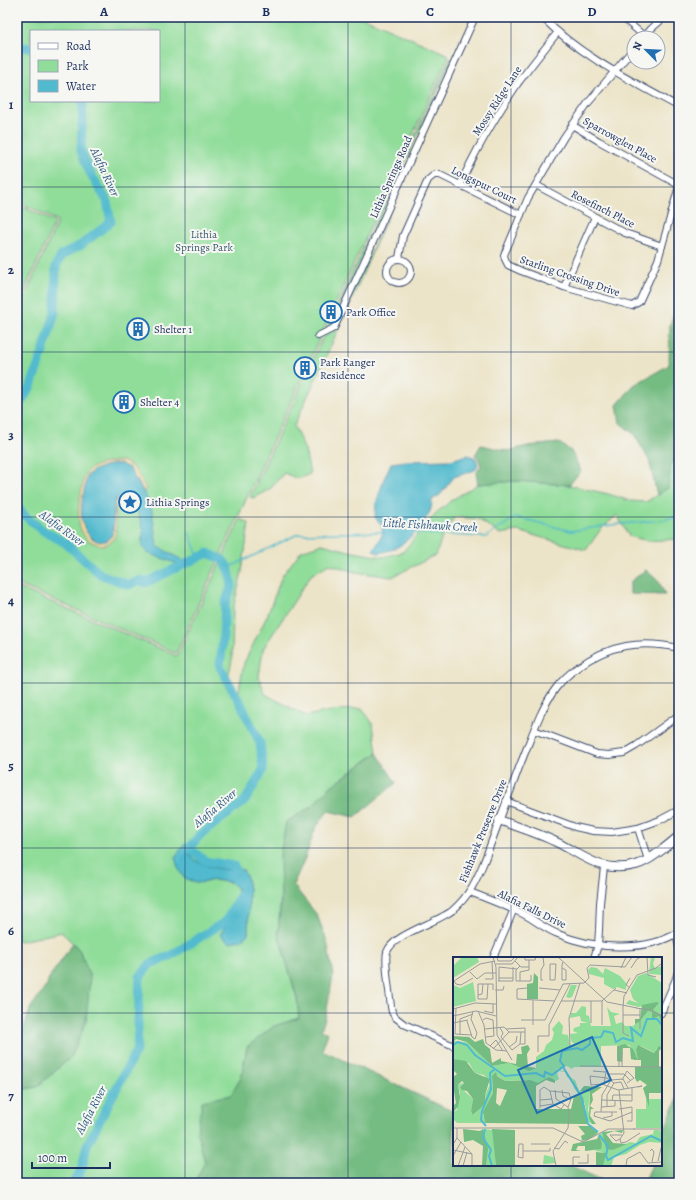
<svg xmlns="http://www.w3.org/2000/svg" width="696" height="1200" font-family="Alegreya,serif">
<style>
.green{fill:#90dd9a;stroke:#56867c;fill-rule:evenodd}
.forest{fill:#74bc82;stroke:#487670}
.sand{fill:#eeda9e;stroke:#84847e}
.water{fill:#51bace;stroke:#367496}
.lines{fill:none;stroke-linecap:round;stroke-linejoin:round}
.stream{stroke:#51bace;stroke-width:1.5}
.river{stroke:#51bace;stroke-width:9}
.minor-casing{stroke:#3a4a6e;stroke-width:8}
.tertiary-casing{stroke:#3a4a6e;stroke-width:10}
.minor{stroke:#fff;stroke-width:6}
.tertiary{stroke:#fff;stroke-width:8}
.grid{fill:none;stroke:#1b2f5e;stroke-width:1;stroke-opacity:0.55}
.labels{text-anchor:middle;dominant-baseline:central;stroke-width:4;stroke-linejoin:round;paint-order:stroke}
.street-label{font-size:11px;fill:#1b2f5e;stroke:#f6f6f2}
.park-label{font-size:11px;fill:#385a6d;stroke:#f6f6f2}
.poi-label{font-size:11px;fill:#1b2f5e;stroke:#f6f6f2;text-anchor:start}
.water-label{font-size:12px;font-style:italic;fill:#2b5980;stroke:#f6f6f2}
.inset-river{fill:none;stroke:#51bace;stroke-width:2}
.inset-road{fill:none;stroke:#989c9e;stroke-width:1}
.view{fill:#1f6fb2;fill-opacity:0.15;stroke:#1f6fb2;stroke-width:2}
.inset-edge{fill:none;stroke:#1b2f5e;stroke-width:2}
.neatline{fill:none;stroke:#1b2f5e;stroke-width:1.5}
.grid-label{font-size:13px;text-anchor:middle;font-weight:bold;fill:#1b2f5e}
</style>
<rect width="100%" height="100%" fill="#f6f6f2"/>
<filter id="ink" filterUnits="userSpaceOnUse"><feTurbulence type="fractalNoise" baseFrequency=".025" numOctaves="2"/><feDisplacementMap in="SourceGraphic" scale="8" xChannelSelector="R" yChannelSelector="G"/><feConvolveMatrix kernelMatrix="1 2 1 2 8 2 1 2 1" color-interpolation-filters="sRGB"/></filter>
<filter id="wash" filterUnits="userSpaceOnUse"><feTurbulence type="fractalNoise" baseFrequency=".012" numOctaves="4" result="noise"/><feDisplacementMap in="SourceGraphic" scale="16" xChannelSelector="R" yChannelSelector="G"/><feGaussianBlur stdDeviation="0.9" result="paint"/><feColorMatrix in="noise" values="0 0 0 0 0 0 0 0 0 0 0 0 0 0 0 0 0 1.4 0 .05"/><feComposite in="paint" operator="in"/></filter>
<g filter="url(#wash)">
<rect width="100%" height="100%" fill="#ece4c8"/>
<g class="green">
<path d="M17,17H362L449,55L176,653L17,584V314L58,221L17,201ZM31,31H159V101H31Z"/>
<polygon points="450,58 452,59 331,326 327,328"/>
<polygon points="395,199 349,306 294,426 305,450 310,474 298,479 284,473 270,489 253,498 250,497 323,337 335,330"/>
<polygon points="17,204 55,222 17,308"/>
<path d="M679,450V539L648,541L629,536L617,515L601,529L586,550L518,531L500,534L478,519L455,517L443,534L436,555L392,577L355,572L329,564L311,575L263,649L259,677L265,694L306,716L331,711L362,708L373,724L377,753L330,787L312,806L286,822L278,933L297,998L299,1018L274,1027L247,1047L241,1078L231,1095L197,1132L205,1162L194,1183H17V1090L37,1087L80,951L62,932L21,941L17,940V587L177,656L178,654L240,519L249,523L242,572L233,609L232,660L226,687L238,695L244,663L267,616L282,576L301,551L322,544L353,552L383,557L403,552L421,530L435,514L452,500L478,484L516,481L569,485L608,494L631,501L646,502L668,488L671,464ZM185,844C187,848 188,852 190,855C200,870 228,870 243,870L249,889L248,934L229,920L235,905L238,889L230,882L213,880L205,882L175,857Z"/>
</g>
<g class="forest">
<polygon points="679,300 679,450 671,464 668,488 657,495 649,460 634,434 620,423 617,405 634,385 669,365 670,325"/>
<polygon points="559,443 571,451 581,471 569,485 516,481 478,484 476,473 481,466 478,457 475,455 481,445 508,451 528,446"/>
<polygon points="646,570 659,582 665,595 630,594 630,582"/>
<polygon points="377,753 396,783 355,817 328,811 315,829 305,858 293,885 317,915 327,941 333,976 325,1019 321,1030 328,1033 322,1050 454,1112 454,1165 569,1165 608,1183 194,1183 205,1162 197,1132 202,1101 231,1095 241,1078 247,1047 274,1026 299,1018 297,998 278,933 281,901 280,855 286,822 312,806 330,787"/>
<polygon points="73,943 80,951 90,977 86,1021 72,1056 37,1087 17,1090 17,1046 18,1046 31,1007 47,985 49,978"/>
<polygon points="679,1096 679,1183 644,1183 652,1165 661,1165 661,1136"/>
</g>
<path class="sand" d="M122,461C135,465 140,478 146,489L144,492L137,480L113,464L114,516C114,509 112,494 124,498C128,499 129,500 132,503H129L122,499C107,507 125,534 109,543C104,546 99,545 94,543C73,535 78,505 82,488C83,482 84,473 90,469C98,463 113,462 122,461Z"/>
<g class="water">
<path d="M468,455L476,458L478,466L475,470L454,477L440,495L432,500C432,511 428,516 421,525C409,540 399,550 378,553L373,550L377,545L383,533L381,525L375,517L376,503L384,479L391,463L406,461L451,460Z"/>
<path d="M113,464H121L129,468L151,505L157,546L189,564L184,566L147,553L142,546C142,542 143,537 143,533C144,526 135,505 130,500C129,499 125,498 124,498C104,491 122,537 106,541C100,542 97,542 92,538C77,526 81,503 85,487C86,482 86,476 90,473C96,468 106,466 113,464Z"/>
<path d="M185,844C187,847 188,852 190,855C200,869 228,870 243,870L247,878L249,889L248,934L241,940L229,942L220,935C230,919 235,908 238,889L230,882L213,880L205,882L196,883L184,878L178,868L175,857Z"/>
</g>
<g class="lines">
<g class="stream">
<polyline points="189,533 199,558"/>
<polyline points="413,533 486,537 516,517 571,531 611,525 663,520 679,516"/>
<polyline points="228,568 298,534 384,532"/>
</g>
<g class="river">
<polyline points="17,45 20,47 31,48"/>
<polyline points="17,409 31,386 43,352 55,313 56,266 62,255 81,245 111,222 107,201 89,171 81,151 83,101"/>
<polyline points="17,506 25,516 45,532 64,542 100,574 129,585 140,580 145,583 208,553 223,560 228,568 232,584 225,605 223,636 220,667 241,704 260,743 263,770 245,801 200,835 189,848 205,861 234,866 241,882"/>
<polyline points="74,1183 82,1168 87,1145 137,1049 140,977 150,964 170,956 226,921 241,894"/>
</g>
</g>
</g>
<g filter="url(#ink)">
<g class="lines">
<g class="minor-casing">
<g id="minor">
<path d="M542,17C580,56 632,81 679,107"/>
<polyline points="622,17 644,36"/>
<polyline points="643,38 652,28 665,17"/>
<polyline points="634,48 588,103 564,137 528,198 504,255 505,259 508,265 521,271 564,287 632,306 639,302 658,260 679,186"/>
<polyline points="572,125 599,141 679,185"/>
<path d="M460,185C476,149 496,116 518,83C531,66 544,49 558,32"/>
<polyline points="536,185 625,233 662,246"/>
<polyline points="399,258 403,236 428,180 434,175 440,175 521,215"/>
<circle cx="399" cy="271" r="12"/>
<polyline points="564,287 595,217"/>
<polyline points="318,336 334,328 475,17"/>
<polyline points="534,730 597,754 609,755 624,753 636,746 679,715"/>
<polyline points="506,801 575,827 593,831 612,832 638,828 660,820 679,810"/>
<polyline points="638,828 648,860"/>
<path d="M470,892C488,899 506,906 523,914C535,920 545,929 558,934C593,949 645,953 679,932"/>
<polyline points="676,934 679,947"/>
<polyline points="493,958 514,909"/>
<polyline points="594,958 598,945 599,930 600,903 604,867"/>
<polyline points="661,1013 675,981 679,969"/>
<path d="M454,1046L404,1024L395,1017L392,1012L391,1007C390,995 384,962 387,952C393,934 437,923 453,910C469,896 476,881 484,862C496,829 508,797 520,765C531,739 539,711 556,688C562,680 570,673 578,667C610,644 641,640 679,648"/>
</g>
</g>
<g class="tertiary-casing">
<path id="tertiary" d="M499,820C518,827 538,833 556,842C585,856 601,874 636,865C650,861 667,846 679,836"/>
</g>
<use href="#minor" class="minor"/>
<use href="#tertiary" class="tertiary"/>
</g>
</g>
<path class="grid" d="M185,17V1183M348,17V1183M511,17V958M17,187H679M17,352H679M17,517H679M17,683H679M17,848H679M17,1013H454M661,1013H679M511,1165V1183"/>
<defs>
<g id="building-ring" transform="scale(1.15)"><circle r="9.5" fill="#f6f6f2" stroke="#1f6fb2" stroke-width="1.5"/><path d="M-4-6H4V6H1V3H-1V6H-4ZM-2.5-4.3h1.7v1.8h-1.7ZM.8-4.3h1.7v1.8H.8ZM-2.5-1h1.7V.8h-1.7ZM.8-1h1.7V.8H.8Z" fill="#1f6fb2"/></g>
<g id="sight-ring" transform="scale(1.15)"><circle r="9.5" fill="#f6f6f2" stroke="#1f6fb2" stroke-width="1.5"/><path d="M0-6L1.8-2.2L6-1.7L2.9 1.2L3.7 5.4L0 3.3L-3.7 5.4L-2.9 1.2L-6-1.7L-1.8-2.2Z" fill="#1f6fb2"/></g>
</defs>
<g fill-rule="evenodd">
<use href="#building-ring" x="331" y="312"/>
<use href="#building-ring" x="138" y="329"/>
<use href="#building-ring" x="305" y="368"/>
<use href="#building-ring" x="124" y="402"/>
<use href="#sight-ring" x="130" y="502"/>
</g>
<g class="labels">
<g class="street-label">
<text transform="translate(497 101) rotate(-57)">Mossy Ridge Lane</text>
<text transform="translate(620 140) rotate(29)">Sparrowglen Place</text>
<text transform="translate(391 177) rotate(-66)">Lithia Springs Road</text>
<text transform="translate(484 185) rotate(26)">Longspur Court</text>
<text transform="translate(603 209) rotate(27)">Rosefinch Place</text>
<text transform="translate(570 276) rotate(19)">Starling Crossing Drive</text>
<text transform="translate(483 831) rotate(-68)">Fishhawk Preserve Drive</text>
<text transform="translate(532 909) rotate(26)">Alafia Falls Drive</text>
</g>
<g class="park-label">
<text x="204" y="234">Lithia<tspan x="204" dy="13">Springs Park</tspan></text>
</g>
<g class="poi-label">
<text x="346" y="312">Park Office</text>
<text x="154" y="329">Shelter 1</text>
<text x="320" y="362">Park Ranger<tspan x="320" dy="13">Residence</tspan></text>
<text x="140" y="402">Shelter 4</text>
<text x="146" y="502">Lithia Springs</text>
</g>
<g class="water-label">
<text transform="translate(105 172) rotate(65)">Alafia River</text>
<text transform="translate(430 525) rotate(3)">Little Fishhawk Creek</text>
<text transform="translate(62 528) rotate(36)">Alafia River</text>
<text transform="translate(215 808) rotate(-40)">Alafia River</text>
<text transform="translate(91 1110) rotate(-62)">Alafia River</text>
</g>
</g>
<g transform="translate(453 957)">
<rect width="209" height="209" fill="#ece4c8"/>
<path d="M9,0H24L26,5L0,21V9ZM198,0H202L200,7L202,11L209,9V18L196,17ZM138,10L144,11L150,17L152,11L167,19L173,26V33L164,30L160,32L151,27V21L136,17L135,13ZM193,16L209,26V58L200,53L206,46L186,50L173,47L176,43L185,46L180,42L177,33L185,19ZM20,25L23,44L0,50V28L7,31ZM118,28H124L119,40L116,41L113,40ZM129,49L133,50V58L136,59L138,69H158L154,50L158,55L167,57L161,59L163,67L169,65L172,69H180L195,54L199,55L200,61L205,59L209,61V91L203,92L202,96L188,89L183,93L186,103L176,88L148,89V110H121L119,112L114,109L103,113L113,114L116,120L122,123L126,134L137,135L135,153L139,167L134,164L132,147L121,131L120,123L114,120L112,115L106,114L104,116L106,122L103,124L96,120L85,127L75,123L52,124L43,118L39,120L40,136L30,157L32,166H4L0,162V155L4,153L7,136L5,128L11,125L7,130L20,142L18,154L21,158L33,143L32,138L37,127L31,118L22,116L16,106L0,102L1,84L14,85L39,109L56,106L83,111V100L91,94L93,88L99,83L101,76L99,72L106,64L110,69L109,77L115,78L117,88L121,87L118,84L117,77L125,76L120,74L121,71L127,69V66H135L128,64L127,59L117,61L118,56H123ZM193,142H209V171H183V152H193ZM30,172L40,173L43,209H33L34,192ZM201,173H207L209,176V186L196,185L187,188L173,197L161,200L158,209H150V195L142,194L149,186L146,178L149,175L153,191L160,193L177,185L183,186L187,180L200,177ZM91,198L100,200L103,206L90,207Z" fill="#90dd9a"/>
<path d="M81,16L85,20V42H74V27L80,26ZM204,45L206,46L200,53L209,58V67L206,59L199,62V55L195,54L186,65L182,67V62H187L189,48ZM0,79L16,80L22,85L30,82L32,88L37,92L39,106L48,101V104L63,107L64,97H69L68,90L75,88L77,92L74,97L75,110L83,111L76,114L56,106L39,109L14,85L3,82L0,85ZM172,87L180,92L185,103L183,93L185,88L201,96L206,89L209,91L206,94V110H209V136H196V150L190,131L194,128L187,123L184,125L182,121V110H188V103H182L178,102L177,91H170L169,105L164,104V89ZM0,102L13,104L22,116L37,122L32,138L33,146L20,158L18,154L20,142L14,134L9,133L7,130L11,126L9,124L5,128L7,140L5,150L0,155V144L1,148L3,146L0,129V120L4,117L0,113ZM43,115L44,119L52,124L77,123L85,126L96,120L102,123V126L93,123L83,129V152H118L121,139L126,138L130,140L135,167L32,166L30,155L40,136L39,119ZM44,131L54,133L47,149L43,146ZM131,129L149,130L139,137L140,143L137,149L141,152H138L137,159L143,167H139L136,161L137,135L127,134ZM125,169H137L145,176L135,183L127,184L129,183L128,179L132,177ZM10,172L27,174L30,172L35,192L33,209H29L30,189L20,183L11,185ZM39,172L62,173V209H43ZM170,173L169,176L161,174L153,177L160,186L174,187L160,193L153,192L149,175ZM146,178L149,186L148,192L132,194V189H125L123,193L128,194H118L120,187L144,182ZM143,195L153,196L150,209H143Z" fill="#74bc82" fill-rule="evenodd"/>
<path class="inset-river" d="M0,88L5,85L14,88L22,98L52,119L83,116L91,120L92,115L99,118L111,109L107,104L109,94L124,91L129,93L137,87V81L148,80L151,74L160,76L163,85L170,81L180,84L178,71L188,79L194,62H204L209,68M110,110L128,139L135,167L145,175M33,169L28,163L29,154L38,132L37,116L42,112M32,172L30,181L38,193L36,199L39,209M146,178L155,189L153,199L155,203L198,179L209,184"/>
<path class="inset-road" d="M40,0L43,10L44,78L59,103M44,0L45,4H58L62,0M72,0V3H82L83,0M90,0L91,8L88,13V23H90M105,0L154,45L184,51M194,0L195,18L203,20M62,4L68,10H76M43,7H59L65,0M97,7H103L102,23H97ZM67,9L63,13V24H78V18M109,11L113,13V23H109V8L110,5M168,11L173,0M178,11L184,2L188,0M17,15L24,22L32,16H43M20,21L8,28L3,27L1,24L27,7L42,4M46,21H60M177,21L173,28L177,31M32,22H40L39,5M45,24H60V10M46,24V10L64,12M67,24V15L76,13V3M35,27L34,42H25V27H40V33M74,31L64,32V42L102,44M86,31L107,33M42,33H50L51,29M161,33L174,36M25,38L29,37L30,27M108,44H149M138,44V66M170,50L171,39L184,18L203,11L209,6M170,50V76L176,79M3,51L2,77L19,78M183,51L198,53L209,59M0,52L22,46L43,47M25,54L31,68L33,86L43,93L54,94M31,54L40,56V47M170,58H187M0,59L23,54L43,59M30,63L33,61L40,63L41,79L33,80M68,63H92L110,27L131,26L136,21L134,11L137,8L172,10L179,0M14,64L19,80L22,82L24,76L18,62L20,54M0,66L15,63M80,68V43M149,68V44L163,31M47,71L50,76L48,80L59,93L67,87L68,75M32,72L51,70L56,75H72M53,72L72,71V87H67M187,72V51M7,78V62L20,57M37,89L43,83L50,94M117,89L116,61L127,26M56,90L63,85L64,79M40,92L56,75M85,95V79H96V68L117,27M127,109L209,110M166,110V89M169,110V95M140,114L152,115M156,117H171L178,124M169,123L174,114L181,121L174,126M161,126L154,121L137,119L138,128L149,127L165,133L189,129L185,130M151,128L153,114L156,117M102,133L103,142L115,150L116,157L115,171L100,194L103,209M109,133L110,139L118,143M166,133L171,176L167,182L163,184L157,178H169M97,134L100,147L108,152L111,148M87,143L99,142M148,143L179,144V130M159,144L160,138H179M87,149L100,147M148,150L162,149V144M154,150V138L161,126L168,125L171,132M87,151V133L91,130L97,134L116,136L118,142L115,150M166,152L179,150V164H174M148,155L149,138L158,123L170,122L175,131M164,155H142L141,159L157,164L179,155M150,161L159,159V155M0,171H100L130,185L155,172H182M180,172H209M4,181L19,197V209M167,182L168,186L173,185L187,176M1,186L4,181V171M66,187H70V201L65,200ZM78,187H97M101,191L106,192L112,184L115,186M0,193L19,197M70,194H97V191M197,194L199,192L201,195L199,205M0,199L8,185M205,204L208,191M125,206H135V197M5,209L12,190M10,209L14,195M120,209V200H127M173,209L174,202L187,195L195,206L209,205"/>
<path class="view" d="M139,80L158,123L84,156L65,113Z"/>
<rect width="209" height="209" class="inset-edge"/>
</g>
<rect width="696" height="1200" fill="none" stroke="#f6f6f2" stroke-width="44"/>
<rect x="30" y="30" width="130" height="72" fill="#f6f6f2" stroke="#9ea6b7"/>
<rect x="38" y="43" width="20" height="6" fill="#ffffff" stroke="#9ea6b7"/>
<text x="66" y="50" font-size="12" fill="#1b2f5e">Road</text>
<rect x="38" y="60" width="20" height="12" fill="#90dd9a" stroke="#9ea6b7"/>
<text x="66" y="70" font-size="12" fill="#1b2f5e">Park</text>
<rect x="38" y="80" width="20" height="12" fill="#51bace" stroke="#9ea6b7"/>
<text x="66" y="90" font-size="12" fill="#1b2f5e">Water</text>
<g transform="translate(646 50) rotate(294)"><circle r="19" fill="#f6f6f2" stroke="#9ea6b7"/>
<path d="M0-3L7 15L0 10L-7 15Z" fill="#1f6fb2"/>
<text y="-6" font-size="11" font-weight="bold" text-anchor="middle" fill="#1b2f5e">N</text>
</g>
<path d="M32 1162v6h78v-6" fill="none" stroke="#1b2f5e" stroke-width="2"/>
<text x="38" y="1162" font-size="12" fill="#1b2f5e" stroke="#f6f6f2" stroke-width="3" paint-order="stroke">100 m</text>
<rect x="22" y="22" width="652" height="1156" class="neatline"/>
<g class="grid-label">
<text x="104" y="16">A</text>
<text x="266" y="16">B</text>
<text x="430" y="16">C</text>
<text x="592" y="16">D</text>
<text x="11" y="109">1</text>
<text x="11" y="274">2</text>
<text x="11" y="439">3</text>
<text x="11" y="605">4</text>
<text x="11" y="770">5</text>
<text x="11" y="935">6</text>
<text x="11" y="1100">7</text>
</g>
</svg>
